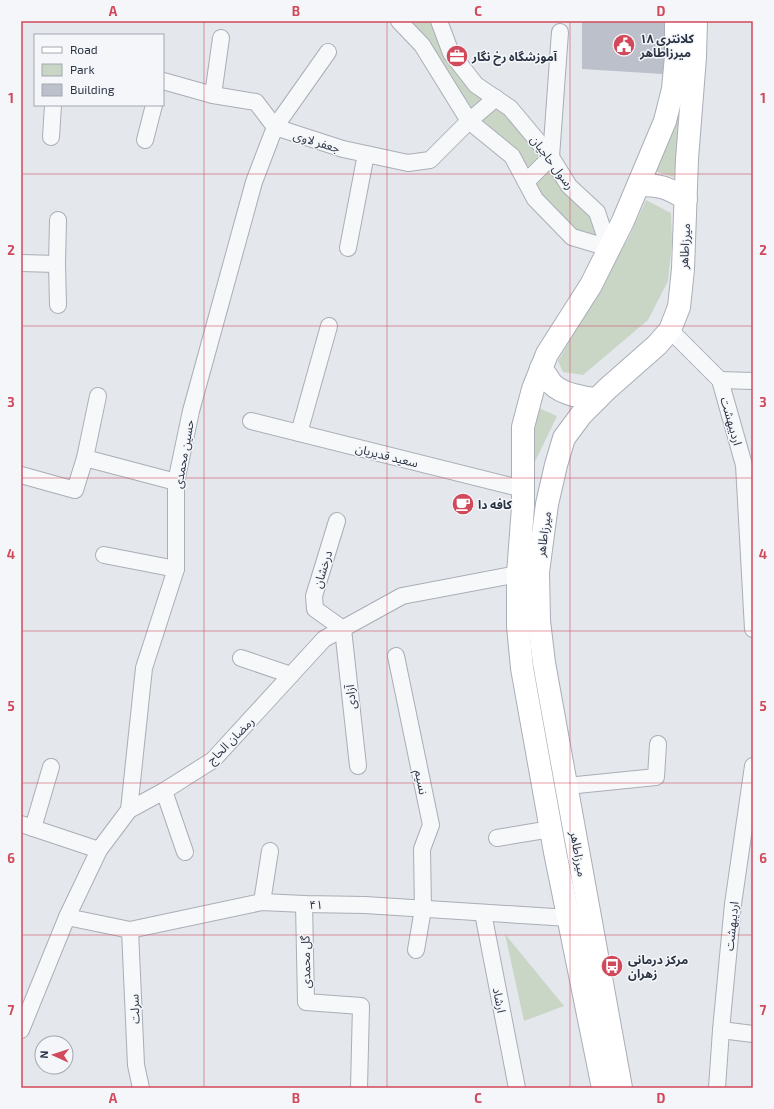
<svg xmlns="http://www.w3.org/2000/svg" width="774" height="1109" font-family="'Exo 2','Noto Sans Arabic',sans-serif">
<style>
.green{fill:#c9d6c5}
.building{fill:#bbc0ca}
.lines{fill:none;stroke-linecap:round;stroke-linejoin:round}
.minor-casing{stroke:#a9aeb7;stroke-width:18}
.secondary-casing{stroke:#a9aeb7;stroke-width:24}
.minor{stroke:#f7f8fa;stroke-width:16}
.secondary{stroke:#fff;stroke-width:22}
.grid{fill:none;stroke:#d1495b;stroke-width:1;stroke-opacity:0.55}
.labels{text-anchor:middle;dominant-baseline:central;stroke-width:3;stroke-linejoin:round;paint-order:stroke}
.poi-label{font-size:12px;font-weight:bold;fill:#2b3445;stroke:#f4f6f9;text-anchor:start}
.street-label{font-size:12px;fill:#2b3445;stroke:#f4f6f9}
.neatline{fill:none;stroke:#d1495b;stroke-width:1.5}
.grid-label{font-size:13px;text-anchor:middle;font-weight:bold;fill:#d1495b}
</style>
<rect width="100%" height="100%" fill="#e4e7ec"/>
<g class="green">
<polygon points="405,21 434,21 450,53 510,110 595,213 606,245 576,232 472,124"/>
<polygon points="684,89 674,177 655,171"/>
<polygon points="646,200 671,213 672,242 668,281 648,320 583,375 563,372 558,361 629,237"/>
<polygon points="536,407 557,416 531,470"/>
<polygon points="505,934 564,1006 524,1021"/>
</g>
<polygon class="building" points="582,21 667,21 663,74 582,69"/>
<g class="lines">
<g class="minor-casing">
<g id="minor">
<polyline points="399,21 422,45 469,121 512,156 535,199 572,237 609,248"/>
<polyline points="439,21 451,53 476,85 510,108 551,157 569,186 597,212 609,248"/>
<polyline points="163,81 213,95 256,102 275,127 343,149 408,163 430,160 469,121 496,98"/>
<polyline points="213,95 221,38"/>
<polyline points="51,137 53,105"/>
<polyline points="145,140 154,105"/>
<polyline points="526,182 551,157 560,32"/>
<polyline points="348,248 366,154"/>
<polyline points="21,263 57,264"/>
<polyline points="58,305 57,264 58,220"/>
<polyline points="670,330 720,380 744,465 753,629"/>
<polyline points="720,380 753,381"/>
<polyline points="251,421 523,489"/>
<polyline points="299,433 329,326"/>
<polyline points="85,458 176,482"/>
<polyline points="21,475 75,490 85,458 98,396"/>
<polyline points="337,521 314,596 315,609 343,629 358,766"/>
<polyline points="104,555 176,569"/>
<polyline points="396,656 431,825 422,849 423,909 416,950"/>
<polyline points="241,658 291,675"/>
<polyline points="567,786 656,777 658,744"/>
<polyline points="164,791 185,852"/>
<polyline points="129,810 144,668 176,569 176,482 191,411 254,182 275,127 328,52"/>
<polyline points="21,824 99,850"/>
<polyline points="33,828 51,767"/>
<polyline points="497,838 551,829"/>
<polyline points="262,902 270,851"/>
<polyline points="304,904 306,1002 361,1006 359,1088"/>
<polyline points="483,913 517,1088"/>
<polyline points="67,917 130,930 262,902 304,904 365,905 569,918"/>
<polyline points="130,930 136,1065 141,1088"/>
<polyline points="21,1030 67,917 99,850 129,810 164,791 213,760 324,639 402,596 518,574"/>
<polyline points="721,1030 753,1034"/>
<polyline points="717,1088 721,1030 733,904 753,766"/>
</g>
</g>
<g class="secondary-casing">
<g id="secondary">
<path d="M639,185C660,185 667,187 686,199"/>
<path d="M541,368C545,373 548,379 552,384C562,394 583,398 597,399"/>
<polyline points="603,1088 555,852 522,668 518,626 518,574 523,507 523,427 533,389 547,354 591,285 623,221 665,121 673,89 676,56 676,21"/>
<polyline points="621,1088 544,663 539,621 538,572 547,504 556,465 564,438 581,415 607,389 657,345 670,330 679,307 683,269 687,159 695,57 696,21"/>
</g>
</g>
<use href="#minor" class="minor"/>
<use href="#secondary" class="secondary"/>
</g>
<path class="grid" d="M204,21V1088M387,21V1088M570,21V1088M21,174H753M21,326H753M21,478H753M21,631H753M21,783H753M21,935H753"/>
<defs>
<g id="civic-disc" transform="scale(1.15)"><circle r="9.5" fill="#d1495b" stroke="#f4f6f9"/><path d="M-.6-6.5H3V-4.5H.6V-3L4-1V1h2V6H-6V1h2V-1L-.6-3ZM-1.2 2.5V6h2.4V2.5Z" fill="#fff"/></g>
<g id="office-disc" transform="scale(1.15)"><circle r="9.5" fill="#d1495b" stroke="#f4f6f9"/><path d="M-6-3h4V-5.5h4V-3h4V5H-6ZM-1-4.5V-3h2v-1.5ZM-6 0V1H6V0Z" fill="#fff"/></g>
<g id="cafe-disc" transform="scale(1.15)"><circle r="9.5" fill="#d1495b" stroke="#f4f6f9"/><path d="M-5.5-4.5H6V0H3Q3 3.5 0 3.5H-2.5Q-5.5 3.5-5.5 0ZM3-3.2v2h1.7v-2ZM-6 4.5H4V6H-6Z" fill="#fff"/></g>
<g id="bus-disc" transform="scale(1.15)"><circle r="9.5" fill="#d1495b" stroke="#f4f6f9"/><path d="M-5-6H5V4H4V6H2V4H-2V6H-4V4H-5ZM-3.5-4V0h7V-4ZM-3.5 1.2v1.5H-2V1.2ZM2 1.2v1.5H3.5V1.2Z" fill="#fff"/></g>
</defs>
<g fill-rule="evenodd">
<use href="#civic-disc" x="624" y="45"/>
<use href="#office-disc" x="457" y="56"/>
<use href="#cafe-disc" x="463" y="504"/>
<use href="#bus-disc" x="612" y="966"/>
</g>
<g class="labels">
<g class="poi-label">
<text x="640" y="38">کلانتری ۱۸<tspan x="640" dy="14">میرزاطاهر</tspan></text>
<text x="472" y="56">آموزشگاه رخ نگار</text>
<text x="478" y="504">کافه دا</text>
<text x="628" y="959">مرکز درمانی<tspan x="628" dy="14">زهران</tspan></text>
</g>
<g class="street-label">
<text transform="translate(317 141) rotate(17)">جعفر لاوی</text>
<text transform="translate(553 162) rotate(53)">رسول حاجیان</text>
<text transform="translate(684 246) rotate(-87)">میرزاطاهر</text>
<text transform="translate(732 421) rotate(74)">اردیبهشت</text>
<text transform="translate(183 454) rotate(-80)">حسین محمدی</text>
<text transform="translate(387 455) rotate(14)">سعید قدیریان</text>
<text transform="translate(543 534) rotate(-82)">میرزاطاهر</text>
<text transform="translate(322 569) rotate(-73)">درخشان</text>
<text transform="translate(350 697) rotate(-96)">آزادی</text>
<text transform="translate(230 740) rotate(-45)">رمضان الحاج</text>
<text transform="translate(422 782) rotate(79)">نسیم</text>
<text transform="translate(579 854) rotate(80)">میرزاطاهر</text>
<text x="316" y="904">۴۱</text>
<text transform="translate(731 926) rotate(-84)">اردیبهشت</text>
<text transform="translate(305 962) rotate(-91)">گل محمدی</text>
<text transform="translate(500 1000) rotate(79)">ارشاد</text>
<text transform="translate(134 1009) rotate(-92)">سرلت</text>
</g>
</g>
<rect width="774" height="1109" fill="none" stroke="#f4f6f9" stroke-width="44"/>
<rect x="34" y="34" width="130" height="72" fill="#f4f6f9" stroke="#a4a8b1"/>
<rect x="42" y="47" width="20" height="6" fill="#ffffff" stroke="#a4a8b1"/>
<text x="70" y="54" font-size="12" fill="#2b3445">Road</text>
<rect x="42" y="64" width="20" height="12" fill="#c9d6c5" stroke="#a4a8b1"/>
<text x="70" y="74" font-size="12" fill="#2b3445">Park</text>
<rect x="42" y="84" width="20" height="12" fill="#bbc0ca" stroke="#a4a8b1"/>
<text x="70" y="94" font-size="12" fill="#2b3445">Building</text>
<g transform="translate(54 1055) rotate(273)"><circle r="19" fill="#f4f6f9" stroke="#a4a8b1"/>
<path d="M0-3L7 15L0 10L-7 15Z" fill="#d1495b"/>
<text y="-6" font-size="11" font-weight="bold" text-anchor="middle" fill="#2b3445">N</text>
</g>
<rect x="22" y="22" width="730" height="1065" class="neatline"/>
<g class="grid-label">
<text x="113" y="16">A</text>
<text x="296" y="16">B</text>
<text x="478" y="16">C</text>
<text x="661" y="16">D</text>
<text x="11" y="103">1</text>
<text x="763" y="103">1</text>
<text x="11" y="255">2</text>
<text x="763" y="255">2</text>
<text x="11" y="407">3</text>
<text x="763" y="407">3</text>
<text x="11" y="559">4</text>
<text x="763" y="559">4</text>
<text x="11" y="711">5</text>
<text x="763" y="711">5</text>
<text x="11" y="863">6</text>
<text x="763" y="863">6</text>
<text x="11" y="1015">7</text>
<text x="763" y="1015">7</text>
<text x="113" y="1103">A</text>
<text x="296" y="1103">B</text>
<text x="478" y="1103">C</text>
<text x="661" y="1103">D</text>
</g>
</svg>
